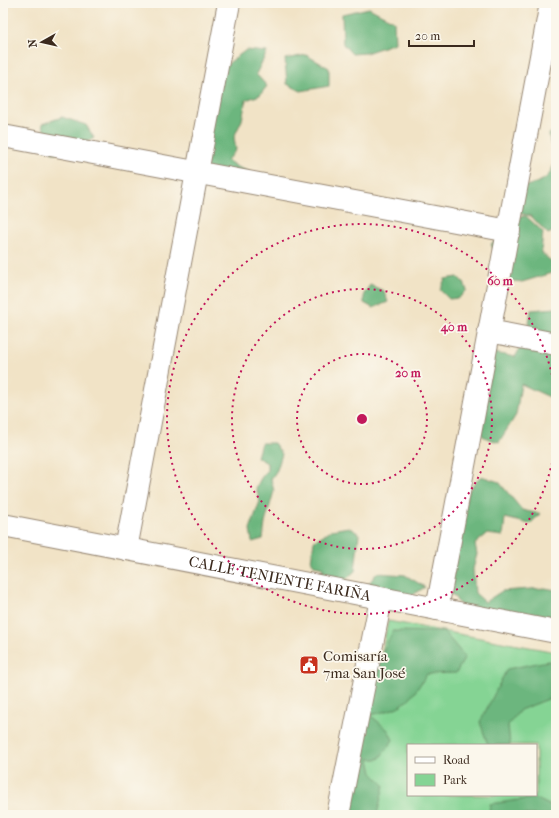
<svg xmlns="http://www.w3.org/2000/svg" width="559" height="818" font-family="'IM FELL French Canon',serif">
<style>
.green{fill:#85d494;stroke:#607f59;fill-rule:evenodd}
.forest{fill:#6cb67e;stroke:#54704e}
.lines{fill:none;stroke-linecap:round;stroke-linejoin:round}
.minor-casing{stroke:#968672;stroke-width:24}
.minor{stroke:#fff;stroke-width:22}
.ring{fill:none;stroke:#c2185b;stroke-width:2;stroke-dasharray:2 4}
.labels{text-anchor:middle;dominant-baseline:central;stroke-width:3.5;stroke-linejoin:round;paint-order:stroke}
.street-label{font-size:15px;fill:#3b2a1e;stroke:#fbf7ec}
.poi-label{font-size:15px;fill:#3b2a1e;stroke:#fbf7ec;text-anchor:start}
.centre{fill:#c2185b;stroke:#fbf7ec;stroke-width:2}
.ring-label{font-size:12px;text-anchor:middle;font-weight:bold;fill:#c2185b;stroke:#fbf7ec;stroke-width:3.5;stroke-linejoin:round;paint-order:stroke}
</style>
<rect width="100%" height="100%" fill="#fbf7ec"/>
<filter id="ink" filterUnits="userSpaceOnUse"><feTurbulence type="fractalNoise" baseFrequency=".025" numOctaves="2"/><feDisplacementMap in="SourceGraphic" scale="8" xChannelSelector="R" yChannelSelector="G"/><feConvolveMatrix kernelMatrix="1 2 1 2 8 2 1 2 1" color-interpolation-filters="sRGB"/></filter>
<filter id="wash" filterUnits="userSpaceOnUse"><feTurbulence type="fractalNoise" baseFrequency=".012" numOctaves="4" result="noise"/><feDisplacementMap in="SourceGraphic" scale="16" xChannelSelector="R" yChannelSelector="G"/><feGaussianBlur stdDeviation="0.9" result="paint"/><feColorMatrix in="noise" values="0 0 0 0 0 0 0 0 0 0 0 0 0 0 0 0 0 1.4 0 .05"/><feComposite in="paint" operator="in"/></filter>
<g filter="url(#wash)">
<rect width="100%" height="100%" fill="#f1e3c6"/>
<path class="green" d="M388,621L556,652V815H350ZM408,745H536V795H408Z"/>
<g class="forest">
<polygon points="369,8 394,21 395,43 366,53 352,54 343,44 342,14"/>
<polygon points="246,50 267,52 256,74 267,86 260,95 246,100 242,120 234,137 236,150 227,160 237,167 250,172 206,178 211,80 230,62"/>
<polygon points="306,55 329,68 329,86 301,91 287,84 285,59"/>
<polygon points="62,117 86,125 94,138 71,152 52,153 42,124"/>
<polygon points="556,130 556,156 550,143 549,134"/>
<path d="M556,157V230L548,234L531,216L519,213L523,187C545,180 550,180 556,157Z"/>
<polygon points="526,216 543,232 541,252 554,264 552,273 522,282 506,280 491,244 505,234 514,217"/>
<polygon points="458,277 464,283 467,290 459,298 449,299 440,290 445,279"/>
<polygon points="370,285 384,291 388,302 373,308 364,303 364,294"/>
<polygon points="556,308 556,341 528,331 531,310"/>
<path d="M522,345L541,352L556,353V400L521,384L516,415L499,442C476,436 476,432 474,409L488,399L480,376L489,352L515,357Z"/>
<polygon points="261,443 274,443 282,454 277,470 271,479 274,491 265,523 263,539 252,542 250,529 260,501 256,488 261,478 267,471 267,463 257,457"/>
<polygon points="481,476 499,482 522,510 540,514 530,524 505,518 503,536 487,534 475,544 477,554 473,569 475,593 485,602 502,591 545,588 556,590 556,622 463,610 454,596 440,588 469,490"/>
<polygon points="349,527 359,534 355,571 344,581 320,578 323,568 315,566 311,561 314,541 331,530"/>
<polygon points="377,573 405,575 425,587 408,598 366,587"/>
<path d="M393,631L444,632L465,657L456,673L427,674C408,703 405,708 370,715L388,730L393,740L379,759H369L372,773L384,785L377,815H343L371,684L382,654Z"/>
<polygon points="548,661 556,663 556,696 520,710 508,725 510,745 488,745 480,722 507,669"/>
<polygon points="534,798 556,808 556,815 489,815 490,804"/>
</g>
</g>
<g filter="url(#ink)">
<g class="lines">
<g class="minor-casing">
<g id="minor">
<polyline points="3,136 509,231"/>
<polyline points="489,331 556,344"/>
<path id="s1" d="M3,525L556,632"/>
<polyline points="126,549 229,3"/>
<polyline points="437,609 551,3"/>
<polyline points="338,815 381,599"/>
</g>
</g>
<use href="#minor" class="minor"/>
</g>
</g>
<g class="ring">
<circle cx="362" cy="419" r="65"/>
<circle cx="362" cy="419" r="130"/>
<path d="M556 439A195 195 0 1 1 556 399"/>
</g>
<defs>
<g id="civic-square" transform="scale(1)"><rect x="-9" y="-9" width="18" height="18" rx="4" fill="#c8321e" stroke="#fbf7ec"/><path d="M-.6-6.5H3V-4.5H.6V-3L4-1V1h2V6H-6V1h2V-1L-.6-3ZM-1.2 2.5V6h2.4V2.5Z" fill="#fff"/></g>
</defs>
<g fill-rule="evenodd">
<use href="#civic-square" x="309" y="665"/>
</g>
<g class="labels">
<g class="street-label">
<text stroke="none"><textPath href="#s1" startOffset="282">CALLE TENIENTE FARIÑA</textPath></text>
</g>
<g class="poi-label">
<text x="323" y="656">Comisaría<tspan x="323" dy="17">7ma San José</tspan></text>
</g>
</g>
<circle cx="362" cy="419" r="6" class="centre"/>
<g class="ring-label">
<text x="500" y="285">60 m</text>
<text x="454" y="331">40 m</text>
<text x="408" y="377">20 m</text>
</g>
<rect width="559" height="818" fill="none" stroke="#fbf7ec" stroke-width="16"/>
<rect x="407" y="744" width="130" height="52" fill="#fbf7ec" stroke="#aea59a"/>
<rect x="415" y="757" width="20" height="6" fill="#ffffff" stroke="#aea59a"/>
<text x="443" y="764" font-size="12" fill="#3b2a1e">Road</text>
<rect x="415" y="774" width="20" height="12" fill="#85d494" stroke="#aea59a"/>
<text x="443" y="784" font-size="12" fill="#3b2a1e">Park</text>
<g transform="translate(42 42) rotate(262)" stroke="#fbf7ec" stroke-width="3" paint-order="stroke">
<path d="M0-3L7 15L0 10L-7 15Z" fill="#3b2a1e"/>
<text y="-6" font-size="11" font-weight="bold" text-anchor="middle" fill="#3b2a1e">N</text>
</g>
<path d="M409 40v6h65v-6" fill="none" stroke="#3b2a1e" stroke-width="2"/>
<text x="415" y="40" font-size="12" fill="#3b2a1e" stroke="#fbf7ec" stroke-width="3" paint-order="stroke">20 m</text>
</svg>
